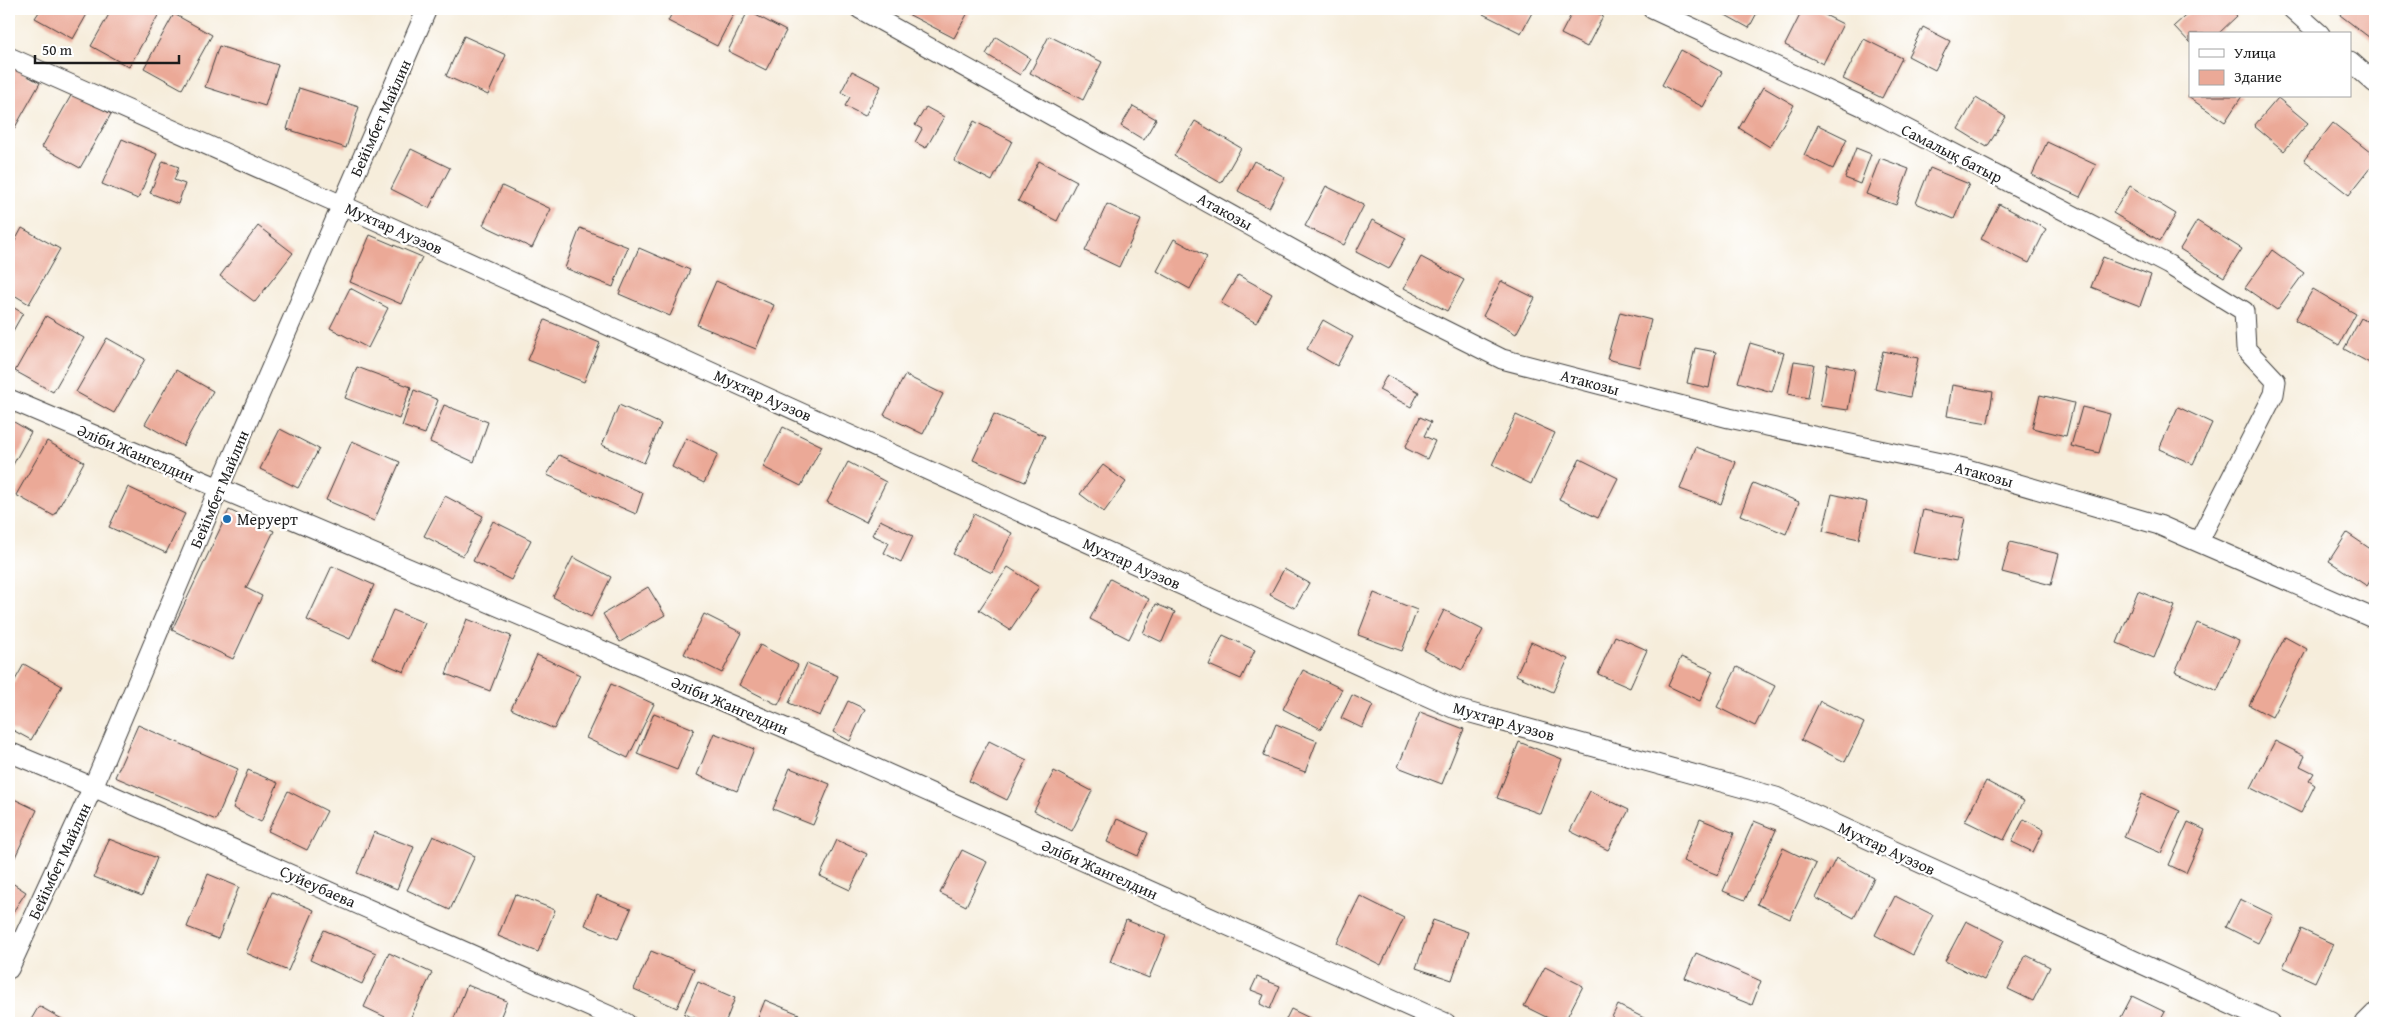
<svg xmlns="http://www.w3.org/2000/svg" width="2384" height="1032" font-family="'Gentium Book Plus',serif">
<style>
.building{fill:#eba997}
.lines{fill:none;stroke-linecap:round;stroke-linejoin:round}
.minor-casing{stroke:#3d3b39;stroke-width:21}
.minor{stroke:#fff;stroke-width:19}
.poi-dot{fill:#1f6fb2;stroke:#fff;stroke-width:2}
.labels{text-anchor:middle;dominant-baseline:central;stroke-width:4.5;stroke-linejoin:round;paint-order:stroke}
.street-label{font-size:16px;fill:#1c1c1c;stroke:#fff}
.poi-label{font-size:16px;fill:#1c1c1c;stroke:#fff;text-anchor:start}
</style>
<rect width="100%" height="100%" fill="#fff"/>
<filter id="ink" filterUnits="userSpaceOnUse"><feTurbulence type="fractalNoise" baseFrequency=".02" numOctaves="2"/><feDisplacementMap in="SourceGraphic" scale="10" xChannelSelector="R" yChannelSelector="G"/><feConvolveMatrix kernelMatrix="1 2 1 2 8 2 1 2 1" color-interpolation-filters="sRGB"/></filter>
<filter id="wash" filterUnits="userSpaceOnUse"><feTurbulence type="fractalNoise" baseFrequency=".0096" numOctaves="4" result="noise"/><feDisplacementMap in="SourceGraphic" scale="20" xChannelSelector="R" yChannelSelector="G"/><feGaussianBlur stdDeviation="1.12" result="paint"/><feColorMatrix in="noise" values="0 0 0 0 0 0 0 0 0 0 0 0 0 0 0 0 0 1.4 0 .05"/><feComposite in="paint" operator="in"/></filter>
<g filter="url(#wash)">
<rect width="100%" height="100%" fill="#f6eddb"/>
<g id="blocks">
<g class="building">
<polygon points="41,9 90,9 73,39 35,18"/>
<polygon points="112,9 154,9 160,12 129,67 91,46"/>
<polygon points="674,9 736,9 717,46 668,21"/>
<polygon points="903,9 970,9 954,38 902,11"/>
<polygon points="1486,9 1534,9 1521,33 1483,14"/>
<polygon points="1574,9 1590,9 1603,16 1587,47 1561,34"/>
<polygon points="1722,9 1759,9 1749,28 1720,12"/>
<polygon points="1803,9 1813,9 1843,24 1823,64 1785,45"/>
<polygon points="2193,9 2230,9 2237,16 2218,34 2190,34 2190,43 2174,26"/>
<polygon points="2344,9 2375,9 2374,41 2340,15"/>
<polygon points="748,11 786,31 766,70 728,51"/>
<polygon points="174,14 212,35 182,89 144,68"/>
<polygon points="1923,27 1950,41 1935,70 1908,56"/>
<polygon points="464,36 506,55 488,95 446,76"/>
<polygon points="1049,36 1102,62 1083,100 1030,73"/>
<polygon points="996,37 1030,58 1020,75 986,54"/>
<polygon points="1864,39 1902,58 1882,98 1843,79"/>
<polygon points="219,46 278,65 265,106 205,87"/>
<polygon points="1681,50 1722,72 1703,107 1662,85"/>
<polygon points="9,65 40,83 9,138"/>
<polygon points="852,71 881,86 865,116 845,106 850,97 841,92"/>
<polygon points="1763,87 1794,105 1770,147 1739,128"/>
<polygon points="299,88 359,107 346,148 287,129"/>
<polygon points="73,92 111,114 80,168 42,147"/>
<polygon points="2190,93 2190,96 2242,96 2225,122 2188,97"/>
<polygon points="1976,98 2006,117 1987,147 1958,129"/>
<polygon points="2278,98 2308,123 2284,151 2254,126"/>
<polygon points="1133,106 1156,119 1144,140 1121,126"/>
<polygon points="926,107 944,117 926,148 915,142 922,129 915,125"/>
<polygon points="974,121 1012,141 992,181 954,161"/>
<polygon points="1195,121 1241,148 1221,183 1174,156"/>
<polygon points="2333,123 2375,156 2375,162 2349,195 2304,160"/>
<polygon points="1818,125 1847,139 1833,169 1804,155"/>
<polygon points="122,139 157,154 138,199 102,184"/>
<polygon points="2047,142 2096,165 2080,197 2032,175"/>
<polygon points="1856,148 1871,154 1860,184 1845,178"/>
<polygon points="411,149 450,168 429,208 391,189"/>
<polygon points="1880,158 1909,169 1896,205 1866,194"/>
<polygon points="163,161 179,167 174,180 185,184 178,204 150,193"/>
<polygon points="1039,161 1077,181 1057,221 1018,201"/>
<polygon points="1254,161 1285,177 1269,208 1238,191"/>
<polygon points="1930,168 1969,184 1954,219 1916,203"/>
<polygon points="502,186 551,209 532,248 483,225"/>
<polygon points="1326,186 1364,205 1344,245 1305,226"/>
<polygon points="2130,186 2176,214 2160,241 2113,213"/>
<polygon points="1107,204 1141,220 1119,267 1085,251"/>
<polygon points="1999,204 2046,229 2029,263 1981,239"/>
<polygon points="1372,220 1406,238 1389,269 1356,252"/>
<polygon points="2197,221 2242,249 2224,277 2180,249"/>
<polygon points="258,226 293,253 255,302 220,276"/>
<polygon points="22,228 60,249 29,304 9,292 9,252"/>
<polygon points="580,228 628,247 613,287 565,268"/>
<polygon points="370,235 422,257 401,304 350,282"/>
<polygon points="1174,239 1207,257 1190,289 1157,271"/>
<polygon points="639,248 690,270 670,316 619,294"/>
<polygon points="2272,250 2304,273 2277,310 2245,288"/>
<polygon points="1421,257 1464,280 1447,311 1404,288"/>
<polygon points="2103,257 2151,275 2140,306 2091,287"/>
<polygon points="1238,275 1272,294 1256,323 1221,303"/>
<polygon points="716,281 774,305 756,349 697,325"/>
<polygon points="1501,281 1535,298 1516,334 1483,316"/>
<polygon points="350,288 388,308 368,348 330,328"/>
<polygon points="2313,289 2356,314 2339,345 2295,320"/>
<polygon points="9,305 23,313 9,338"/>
<polygon points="1620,312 1651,320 1639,367 1607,359"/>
<polygon points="46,316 84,338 53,392 15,371"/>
<polygon points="2361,318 2375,326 2375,366 2344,349"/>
<polygon points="545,320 600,343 584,382 528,360"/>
<polygon points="1323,320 1353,337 1337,366 1307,349"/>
<polygon points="107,338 145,359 114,413 76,392"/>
<polygon points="1750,343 1784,353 1772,392 1738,382"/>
<polygon points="1695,348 1716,352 1709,388 1687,383"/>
<polygon points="1883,351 1918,358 1910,397 1875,389"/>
<polygon points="1794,361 1814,364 1808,398 1788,394"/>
<polygon points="1827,364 1855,369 1848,410 1820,406"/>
<polygon points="357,367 411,387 399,419 345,398"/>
<polygon points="176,370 213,391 183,446 145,424"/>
<polygon points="905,375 943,394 923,434 884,415"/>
<polygon points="1387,375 1419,392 1411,407 1379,390"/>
<polygon points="1952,385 1993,392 1988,423 1947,416"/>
<polygon points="414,390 438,400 425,434 402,426"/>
<polygon points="2040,395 2074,403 2066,436 2032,428"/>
<polygon points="444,405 488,422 474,462 430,442"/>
<polygon points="619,405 661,424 644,463 602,445"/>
<polygon points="2082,407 2110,414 2099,453 2071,446"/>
<polygon points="2178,407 2212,423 2193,464 2159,449"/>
<polygon points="994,414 1045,436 1025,482 973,460"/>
<polygon points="1516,415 1555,433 1531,484 1492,465"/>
<polygon points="1420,417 1431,422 1424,436 1435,441 1427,459 1405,448"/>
<polygon points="9,419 31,432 9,472"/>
<polygon points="783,427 822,446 801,486 763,467"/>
<polygon points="280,429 319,449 298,488 260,469"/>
<polygon points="686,438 718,454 704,483 672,467"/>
<polygon points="47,441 84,462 54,516 16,495"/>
<polygon points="352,441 400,462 374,521 326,500"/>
<polygon points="1696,447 1736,462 1721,504 1680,489"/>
<polygon points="559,455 643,493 636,514 547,475"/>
<polygon points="1580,459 1618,478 1598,518 1559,499"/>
<polygon points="848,462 886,482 866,522 827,502"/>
<polygon points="1103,465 1126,482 1104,512 1080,494"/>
<polygon points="1753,483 1799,502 1786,534 1740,515"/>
<polygon points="128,487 185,514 166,553 109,527"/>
<polygon points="1832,494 1867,502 1859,539 1823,531"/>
<polygon points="445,496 483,516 463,556 424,536"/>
<polygon points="229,510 274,531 246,588 262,596 233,659 172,630"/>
<polygon points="1923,510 1965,518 1956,562 1913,553"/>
<polygon points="974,514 1012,533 992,573 953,554"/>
<polygon points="880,520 913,536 901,562 884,553 889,543 872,535"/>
<polygon points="493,521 531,540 511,580 473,561"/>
<polygon points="2347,533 2375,552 2375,573 2367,586 2329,561"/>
<polygon points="2010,542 2059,554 2051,585 2002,572"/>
<polygon points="573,557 611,577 591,617 553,597"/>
<polygon points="332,566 374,585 350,639 307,620"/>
<polygon points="1008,567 1039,587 1010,630 979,610"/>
<polygon points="1284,569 1309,583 1295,608 1270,595"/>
<polygon points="1110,579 1149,599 1129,639 1090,619"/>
<polygon points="648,587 665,615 620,642 603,614"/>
<polygon points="2138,591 2175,606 2154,658 2117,643"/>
<polygon points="1374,593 1417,610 1402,651 1358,635"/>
<polygon points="1156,604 1175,612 1162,642 1143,633"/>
<polygon points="393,610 425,623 404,672 372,658"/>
<polygon points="1444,610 1483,630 1462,670 1424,650"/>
<polygon points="704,614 742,633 722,673 684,654"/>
<polygon points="467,619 511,636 490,691 446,674"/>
<polygon points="2197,623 2239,641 2217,691 2175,672"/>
<polygon points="1223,635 1255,650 1241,679 1209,665"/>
<polygon points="1615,636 1647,650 1630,688 1598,674"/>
<polygon points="2285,637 2307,649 2272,717 2249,705"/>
<polygon points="1531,642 1568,659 1553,692 1516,675"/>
<polygon points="760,645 798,665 778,705 739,685"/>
<polygon points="537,655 580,675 554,729 511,709"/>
<polygon points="1681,657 1713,671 1700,701 1668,686"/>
<polygon points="807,663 838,676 820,716 789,703"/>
<polygon points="24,664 62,686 31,740 9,728 9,691"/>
<polygon points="1737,667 1775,686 1755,726 1717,707"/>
<polygon points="1303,670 1342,689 1321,729 1283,709"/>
<polygon points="611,684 654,704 628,758 586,738"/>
<polygon points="1352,695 1373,705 1362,728 1341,718"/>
<polygon points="848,701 865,709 850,741 833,732"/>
<polygon points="1820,701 1864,723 1845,762 1801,740"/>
<polygon points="1420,712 1464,729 1442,784 1398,767"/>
<polygon points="654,713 694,729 677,770 637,754"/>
<polygon points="1276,724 1317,741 1305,772 1263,756"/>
<polygon points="138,725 238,769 216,820 115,777"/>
<polygon points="714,733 754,749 737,791 697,775"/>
<polygon points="989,741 1027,760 1007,800 969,781"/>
<polygon points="2275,741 2305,756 2300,766 2314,773 2309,781 2315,785 2301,813 2251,788"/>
<polygon points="1519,742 1562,759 1541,814 1497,798"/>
<polygon points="790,768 830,784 813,825 773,809"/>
<polygon points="248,770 278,783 261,822 233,808"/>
<polygon points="1054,771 1092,791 1072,831 1034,811"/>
<polygon points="1986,781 2024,801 2004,840 1965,821"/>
<polygon points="288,791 327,811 307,850 268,831"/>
<polygon points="1590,791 1629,810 1608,850 1570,831"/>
<polygon points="2142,794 2180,811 2161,853 2124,837"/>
<polygon points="14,799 37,810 9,870 9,809"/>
<polygon points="1117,819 1148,833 1138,856 1107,842"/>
<polygon points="1700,819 1734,833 1718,875 1683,861"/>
<polygon points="2024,819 2044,830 2033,852 2012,842"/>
<polygon points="1754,821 1776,830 1745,900 1723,891"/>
<polygon points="2188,822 2205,830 2186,873 2169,865"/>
<polygon points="374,832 414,847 397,889 357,873"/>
<polygon points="433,836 475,856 450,910 407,890"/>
<polygon points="109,839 157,858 142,896 94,877"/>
<polygon points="837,840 867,854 850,890 820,876"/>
<polygon points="1783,848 1816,864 1790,919 1757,904"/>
<polygon points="962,850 987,862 966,906 940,893"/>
<polygon points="1836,858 1874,878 1854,918 1816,898"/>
<polygon points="208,874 239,887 218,939 187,927"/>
<polygon points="9,881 26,892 9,918"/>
<polygon points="272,892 314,910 288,971 246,953"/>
<polygon points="515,894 555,910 538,952 498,936"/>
<polygon points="597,895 631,909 618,939 585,925"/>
<polygon points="1360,896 1404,918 1381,965 1337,943"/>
<polygon points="1895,896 1933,915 1913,955 1875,935"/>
<polygon points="2240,899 2273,915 2258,943 2226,927"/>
<polygon points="1126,920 1166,936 1149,978 1110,962"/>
<polygon points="1433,920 1468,932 1452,980 1416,968"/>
<polygon points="1966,921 2004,940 1984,980 1945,961"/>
<polygon points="2301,929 2333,944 2315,982 2283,967"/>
<polygon points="324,930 376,953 362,984 310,960"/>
<polygon points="651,951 694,969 677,1008 634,989"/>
<polygon points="389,953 432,973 408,1023 398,1023 364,1007"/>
<polygon points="1696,953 1761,981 1752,1005 1685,978"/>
<polygon points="2026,955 2050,967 2033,1001 2008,989"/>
<polygon points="1545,967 1583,986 1564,1023 1558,1023 1524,1006"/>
<polygon points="1257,977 1280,986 1270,1009 1260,1004 1264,995 1251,990"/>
<polygon points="698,982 735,998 725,1023 708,1023 684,1014"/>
<polygon points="467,985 507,1001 498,1023 452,1023"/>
<polygon points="2132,996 2165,1012 2159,1023 2118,1023"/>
<polygon points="765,1000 799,1014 795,1023 756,1023"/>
<polygon points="1618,1005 1654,1023 1609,1023"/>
<polygon points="39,1006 69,1023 29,1023"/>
<polygon points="1291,1009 1320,1023 1284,1023"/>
</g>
</g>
</g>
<g filter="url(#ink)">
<use href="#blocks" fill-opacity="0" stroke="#3d3b39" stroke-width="1"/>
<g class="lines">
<g class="minor-casing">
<g id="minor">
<polyline points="860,9 1380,298 1502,359 1729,418 1964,468 2159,525 2375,619"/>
<polyline points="1652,9 1864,107 2169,265 2244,311 2246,349 2276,381 2274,394 2199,541"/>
<polyline points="2292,9 2320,34"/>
<polyline points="9,57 342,205 1453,708 1776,797 2271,1023"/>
<polyline points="2350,61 2375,83"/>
<polyline points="9,399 783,727 1446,1023"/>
<polyline points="9,752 93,787 626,1023"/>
<polyline points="9,969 93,787 219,488 427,9"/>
<polyline points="2365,1023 2375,1013"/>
</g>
</g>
<use href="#minor" class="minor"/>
</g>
</g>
<circle class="poi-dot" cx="227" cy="519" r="5"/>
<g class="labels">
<g class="street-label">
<text transform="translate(380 118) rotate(-66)">Бейімбет Майлин</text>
<text transform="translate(1952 153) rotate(27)">Самалық батыр</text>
<text transform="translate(1225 211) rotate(29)">Атакозы</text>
<text transform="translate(394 228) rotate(24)">Мухтар Ауэзов</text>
<text transform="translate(1590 382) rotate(15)">Атакозы</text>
<text transform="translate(763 395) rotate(24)">Мухтар Ауэзов</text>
<text transform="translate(136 453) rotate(23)">Әліби Жангелдин</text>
<text transform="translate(1984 474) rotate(15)">Атакозы</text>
<text transform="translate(219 489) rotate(-67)">Бейімбет Майлин</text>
<text transform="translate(1132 563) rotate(24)">Мухтар Ауэзов</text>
<text transform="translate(730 705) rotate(23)">Әліби Жангелдин</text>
<text transform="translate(1504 721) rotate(16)">Мухтар Ауэзов</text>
<text transform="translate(1887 848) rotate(25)">Мухтар Ауэзов</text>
<text transform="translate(59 861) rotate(-65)">Бейімбет Майлин</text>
<text transform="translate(1100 869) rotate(24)">Әліби Жангелдин</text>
<text transform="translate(318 886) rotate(24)">Суйеубаева</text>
</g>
<g class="poi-label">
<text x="237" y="519">Меруерт</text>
</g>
</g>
<rect width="2384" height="1032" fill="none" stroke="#fff" stroke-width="30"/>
<rect x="2189" y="32" width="162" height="65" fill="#ffffff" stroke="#a4a4a4"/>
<rect x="2199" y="49" width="25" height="8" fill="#ffffff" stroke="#a4a4a4"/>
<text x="2234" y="58" font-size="15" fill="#1c1c1c">Улица</text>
<rect x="2199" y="70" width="25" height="15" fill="#eba997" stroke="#a4a4a4"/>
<text x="2234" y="82" font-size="15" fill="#1c1c1c">Здание</text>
<path d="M35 55v8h144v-8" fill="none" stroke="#1c1c1c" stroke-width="2.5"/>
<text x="42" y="55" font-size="15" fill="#1c1c1c" stroke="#ffffff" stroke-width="4" paint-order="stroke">50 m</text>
</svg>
